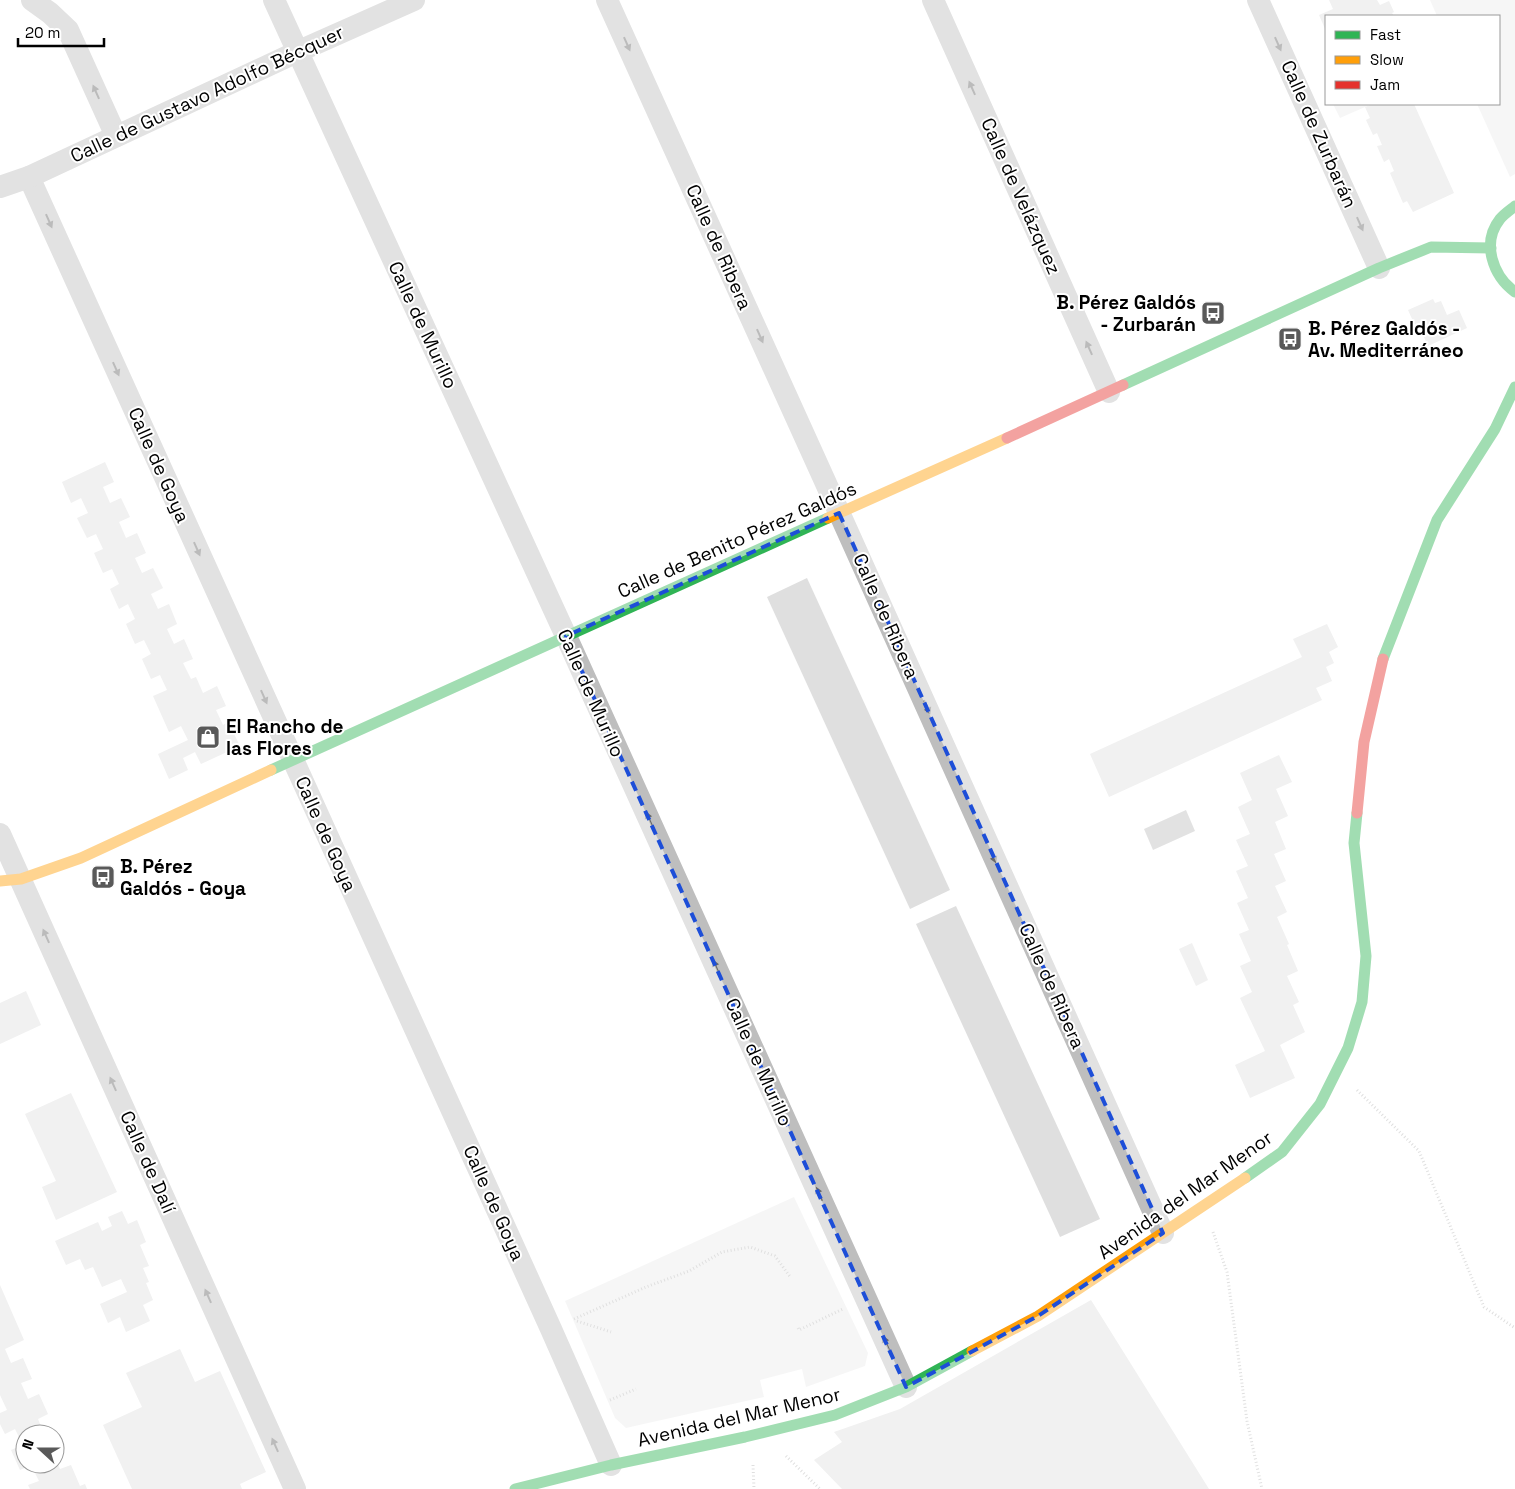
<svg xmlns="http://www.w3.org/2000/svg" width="1515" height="1489" font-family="'Space Grotesk',sans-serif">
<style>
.green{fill:#ececec}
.water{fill:#bfbfbf}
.building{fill:#dfdfdf}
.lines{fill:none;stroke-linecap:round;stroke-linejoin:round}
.path{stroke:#b9b9b9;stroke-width:3;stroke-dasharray:1 2.5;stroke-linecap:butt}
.street{stroke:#bebebe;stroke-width:22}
.fast{stroke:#30b455;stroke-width:11}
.slow{stroke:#ff9f0a;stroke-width:11}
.jam{stroke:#e5322d;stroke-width:11}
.oneway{fill:#686868}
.marked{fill:none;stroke:#1d4ed8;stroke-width:4;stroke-dasharray:10 6;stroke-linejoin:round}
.labels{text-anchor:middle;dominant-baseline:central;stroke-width:4;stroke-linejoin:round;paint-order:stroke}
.street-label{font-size:19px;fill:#000;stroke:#fff}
.poi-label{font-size:19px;font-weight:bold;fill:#000;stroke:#fff;text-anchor:start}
</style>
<rect width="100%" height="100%" fill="#fff"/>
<g class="green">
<polygon points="1430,0 1515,0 1515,174 1510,177 1477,104 1499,104 1499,16 1437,16"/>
<polygon points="1333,104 1372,104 1340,118"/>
<polygon points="794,1197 868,1353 865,1366 806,1387 802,1369 760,1380 764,1397 626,1428 615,1418 565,1301"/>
</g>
<polygon class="water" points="1186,810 1195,831 1153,850 1144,829"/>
<g class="building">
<polygon points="1329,0 1377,0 1380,5 1389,1 1394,12 1392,13 1394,16 1326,16 1326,31 1319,15 1333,9"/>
<polygon points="1372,104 1414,104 1454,193 1413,212 1407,201 1403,203 1390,173 1394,171 1389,159 1384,162 1377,146 1382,145 1377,133 1373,135 1366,120 1370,118 1365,107"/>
<polygon points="1433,299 1435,303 1441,301 1447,315 1459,310 1467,328 1428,346 1420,328 1417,330 1408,310"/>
<polygon points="105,462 114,482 103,487 110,503 121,498 130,517 119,522 126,538 137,533 146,553 135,558 142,573 153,568 163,588 151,594 158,609 169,604 177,624 167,629 174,644 184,639 193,659 183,663 191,679 196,677 203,693 217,686 226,706 216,710 223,725 228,722 240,746 201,764 195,752 183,758 188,770 169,779 158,754 188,740 181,726 169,732 153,696 167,690 160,675 151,679 142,659 151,654 144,640 135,644 126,624 135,619 128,604 119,609 110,589 119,584 112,569 103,573 94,553 103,549 96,534 87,538 77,518 88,513 81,498 71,503 62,482"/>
<polygon points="807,578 950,890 910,909 767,597"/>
<polygon points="1327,624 1338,647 1329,652 1334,663 1326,667 1332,681 1316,688 1322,700 1109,797 1090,754 1302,657 1293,639"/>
<polygon points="1279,755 1292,782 1276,789 1288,816 1275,822 1286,849 1274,854 1286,881 1275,886 1287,912 1277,917 1289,944 1287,945 1298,971 1287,976 1299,1002 1293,1005 1305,1032 1280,1045 1295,1078 1250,1098 1235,1065 1265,1051 1240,998 1252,992 1240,966 1251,961 1239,934 1249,930 1237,903 1248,898 1236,871 1248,866 1236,840 1250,834 1238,807 1252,800 1240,773"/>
<polygon points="956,906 1100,1219 1060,1237 916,924"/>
<polygon points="1192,943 1208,980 1196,986 1179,949"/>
<polygon points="26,991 41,1025 0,1044 0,1003"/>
<polygon points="71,1093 117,1192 56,1220 42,1187 56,1181 25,1114"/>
<polygon points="122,1211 128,1224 137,1220 146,1242 140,1245 149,1266 143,1268 149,1282 146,1283 153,1300 143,1305 150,1321 126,1332 120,1317 108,1323 100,1304 127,1292 121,1279 102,1287 93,1267 85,1270 80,1259 66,1265 55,1241 98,1222 102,1231 112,1226 108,1217"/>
<polygon points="0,1285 24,1340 5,1349 11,1363 23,1358 32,1379 21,1383 28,1399 39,1394 48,1414 38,1419 44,1434 55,1429 64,1450 55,1454 55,1434 25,1434 25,1464 55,1464 55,1458 60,1469 71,1465 80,1486 85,1484 87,1489 30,1489 28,1485 39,1481 31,1465 20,1470 11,1450 23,1445 15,1429 5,1434 0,1424 0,1413 7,1410 0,1395"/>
<polygon points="1091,1300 1209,1489 842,1489 814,1460 842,1442 834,1432 900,1409"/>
<polygon points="180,1349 195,1382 220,1371 266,1472 240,1484 242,1489 132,1489 103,1425 142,1407 126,1373"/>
</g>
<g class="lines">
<g class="path">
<polyline points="1357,1090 1419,1151 1484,1307 1515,1328"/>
<polyline points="1213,1232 1227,1272 1247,1421 1262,1489"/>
<polyline points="574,1319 646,1287 689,1271 722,1252 750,1247 775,1256 791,1278"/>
<polyline points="577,1321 611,1332"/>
<polyline points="798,1328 799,1330 843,1309"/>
<polyline points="610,1400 636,1389"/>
<polyline points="786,1456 820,1489"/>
<polyline points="753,1465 754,1489"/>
</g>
<g class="street">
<polyline points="32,0 50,13 68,30 116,136"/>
<polyline points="274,0 566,636 906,1387"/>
<polyline points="607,0 824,479 1163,1233"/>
<polyline points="933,0 1109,392"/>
<polyline points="1258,0 1379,268"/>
<polyline points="29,177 551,1329 611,1465"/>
<polyline points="0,187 29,177 297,52 414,0"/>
<polyline points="0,834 295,1489"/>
</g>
<g class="fast">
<path d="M1515,206C1510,210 1504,214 1500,219C1481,243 1493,276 1515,292"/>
<polyline points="1123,385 1379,268 1431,247 1491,248"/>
<polyline points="1383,659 1437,520 1495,429 1515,387"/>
<polyline points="271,770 828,518"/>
<polyline points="1245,1178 1282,1152 1320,1104 1348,1048 1362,1002 1366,956 1354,843 1357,813"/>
<polyline points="515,1489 611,1465 745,1437 835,1415 906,1387 972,1351"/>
</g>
<g class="slow">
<polyline points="828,518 1007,438"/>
<polyline points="0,881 21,879 81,858 271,770"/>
<polyline points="972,1351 1038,1316 1245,1178"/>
</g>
<g class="jam">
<polyline points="1007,438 1123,385"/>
<polyline points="1357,813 1364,742 1383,659"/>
</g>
</g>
<defs><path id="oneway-solid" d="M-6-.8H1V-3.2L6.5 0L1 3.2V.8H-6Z" transform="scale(1.25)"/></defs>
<g class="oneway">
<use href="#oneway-solid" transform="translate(627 44) rotate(66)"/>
<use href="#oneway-solid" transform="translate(1278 44) rotate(66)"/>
<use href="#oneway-solid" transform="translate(972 88) rotate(-114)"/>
<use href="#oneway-solid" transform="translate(96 92) rotate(-114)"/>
<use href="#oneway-solid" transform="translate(49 221) rotate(66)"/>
<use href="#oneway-solid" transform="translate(1360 224) rotate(66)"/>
<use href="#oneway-solid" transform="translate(760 336) rotate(66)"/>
<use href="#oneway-solid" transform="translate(1089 348) rotate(-114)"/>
<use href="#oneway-solid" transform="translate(116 369) rotate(66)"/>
<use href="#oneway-solid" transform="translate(197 549) rotate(66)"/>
<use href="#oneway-solid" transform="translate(264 697) rotate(66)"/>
<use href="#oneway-solid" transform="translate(927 707) rotate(66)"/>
<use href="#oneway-solid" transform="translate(649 819) rotate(-114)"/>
<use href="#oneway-solid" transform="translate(993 856) rotate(66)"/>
<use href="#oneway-solid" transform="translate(46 936) rotate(-114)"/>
<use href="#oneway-solid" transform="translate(716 967) rotate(-114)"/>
<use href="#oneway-solid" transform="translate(113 1084) rotate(-114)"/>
<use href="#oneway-solid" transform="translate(819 1194) rotate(-114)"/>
<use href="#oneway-solid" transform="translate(208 1296) rotate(-114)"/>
<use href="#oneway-solid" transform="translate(886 1343) rotate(-114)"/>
<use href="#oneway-solid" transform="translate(275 1445) rotate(-114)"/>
</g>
<path d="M0 0H1515V1489H0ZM839,513L1163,1233L1038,1316L906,1387L566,636Z" fill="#fff" fill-opacity=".55" fill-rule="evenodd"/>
<path class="marked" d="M839,513L1163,1233L1038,1316L906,1387L566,636Z"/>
<defs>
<g id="bus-square" transform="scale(1.25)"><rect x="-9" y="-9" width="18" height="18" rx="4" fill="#595959" stroke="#fff"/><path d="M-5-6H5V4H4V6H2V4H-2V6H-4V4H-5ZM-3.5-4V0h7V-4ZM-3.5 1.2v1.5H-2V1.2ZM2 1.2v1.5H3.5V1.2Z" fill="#fff"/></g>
<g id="shop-square" transform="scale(1.25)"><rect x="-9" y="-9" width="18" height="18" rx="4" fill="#595959" stroke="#fff"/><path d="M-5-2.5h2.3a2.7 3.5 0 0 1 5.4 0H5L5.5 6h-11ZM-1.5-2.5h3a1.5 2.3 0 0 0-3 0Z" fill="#fff"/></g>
</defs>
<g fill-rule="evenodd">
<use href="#bus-square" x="1213" y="313"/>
<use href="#bus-square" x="1290" y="339"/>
<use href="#shop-square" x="208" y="737"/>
<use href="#bus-square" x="103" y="877"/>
</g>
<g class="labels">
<g class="street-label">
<text transform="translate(207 94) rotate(-25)">Calle de Gustavo Adolfo Bécquer</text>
<text transform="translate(1319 134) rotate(66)">Calle de Zurbarán</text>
<text transform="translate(1021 196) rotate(66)">Calle de Velázquez</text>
<text transform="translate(719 247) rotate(66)">Calle de Ribera</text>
<text transform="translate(423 325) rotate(65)">Calle de Murillo</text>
<text transform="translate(159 465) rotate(66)">Calle de Goya</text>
<text transform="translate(737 540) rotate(-24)">Calle de Benito Pérez Galdós</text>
<text transform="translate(886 616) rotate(66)">Calle de Ribera</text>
<text transform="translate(591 693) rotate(66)">Calle de Murillo</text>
<text transform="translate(326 834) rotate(66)">Calle de Goya</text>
<text transform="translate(1052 986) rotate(66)">Calle de Ribera</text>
<text transform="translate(759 1062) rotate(66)">Calle de Murillo</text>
<text transform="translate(148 1162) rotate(66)">Calle de Dalí</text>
<text transform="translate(1185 1195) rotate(-35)">Avenida del Mar Menor</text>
<text transform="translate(494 1203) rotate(66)">Calle de Goya</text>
<text transform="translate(739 1417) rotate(-13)">Avenida del Mar Menor</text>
</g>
<g class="poi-label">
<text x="1196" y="302" text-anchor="end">B. Pérez Galdós<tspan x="1196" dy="22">- Zurbarán</tspan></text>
<text x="1308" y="328">B. Pérez Galdós -<tspan x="1308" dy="22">Av. Mediterráneo</tspan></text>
<text x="226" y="726">El Rancho de<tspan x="226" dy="22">las Flores</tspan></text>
<text x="120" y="866">B. Pérez<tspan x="120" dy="22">Galdós - Goya</tspan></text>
</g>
</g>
<rect x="1325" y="15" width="175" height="90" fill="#ffffff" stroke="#999999"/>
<rect x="1335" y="31" width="25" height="8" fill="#30b455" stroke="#999999"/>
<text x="1370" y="40" font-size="15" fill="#000000">Fast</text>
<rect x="1335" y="56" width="25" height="8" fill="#ff9f0a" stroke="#999999"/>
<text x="1370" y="65" font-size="15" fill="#000000">Slow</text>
<rect x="1335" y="81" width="25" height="8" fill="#e5322d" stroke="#999999"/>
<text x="1370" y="90" font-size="15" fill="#000000">Jam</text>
<g transform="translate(40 1449) rotate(291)"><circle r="24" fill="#ffffff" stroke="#999999"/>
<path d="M0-4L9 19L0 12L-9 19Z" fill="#595959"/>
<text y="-8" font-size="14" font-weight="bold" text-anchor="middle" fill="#000000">N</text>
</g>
<path d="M18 38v8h86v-8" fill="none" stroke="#000000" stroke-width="2.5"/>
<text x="25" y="38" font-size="15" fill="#000000" stroke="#ffffff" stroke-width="4" paint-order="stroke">20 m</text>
</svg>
